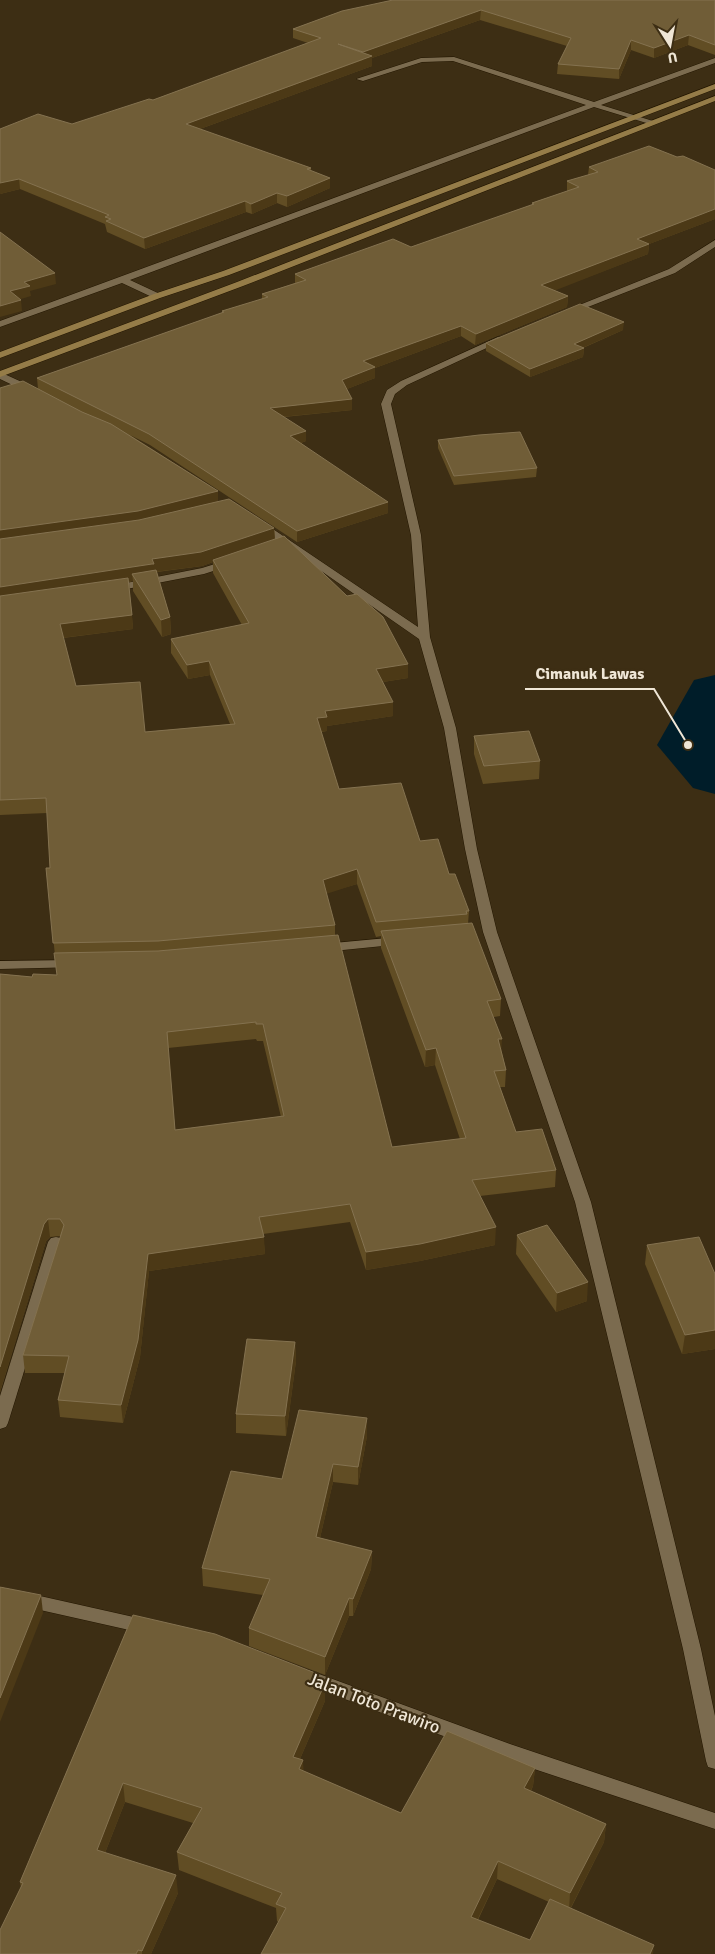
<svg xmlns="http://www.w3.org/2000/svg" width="715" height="1954" font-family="Signika,sans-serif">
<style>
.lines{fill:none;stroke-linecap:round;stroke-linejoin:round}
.river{fill:#001d29;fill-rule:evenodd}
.minor-casing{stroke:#231600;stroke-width:1}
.secondary-casing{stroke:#231600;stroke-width:1}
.minor{fill:#7b6b4f;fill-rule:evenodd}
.secondary{fill:#957c48;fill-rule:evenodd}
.wall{fill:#614d24;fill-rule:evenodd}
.shaded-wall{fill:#4c3916}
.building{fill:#705d37;stroke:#847250;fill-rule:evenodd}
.labels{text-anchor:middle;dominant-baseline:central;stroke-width:4.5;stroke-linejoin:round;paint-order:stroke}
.near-street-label{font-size:18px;fill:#efe6d6;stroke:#3d2e14}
.leader{fill:none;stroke:#efe6d6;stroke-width:2}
.callout-dot{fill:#efe6d6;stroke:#3d2e14;stroke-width:2}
.callout-label{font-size:16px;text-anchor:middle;font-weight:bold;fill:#efe6d6;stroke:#3d2e14;stroke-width:4.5;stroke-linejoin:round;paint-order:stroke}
</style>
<rect width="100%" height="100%" fill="#3d2e14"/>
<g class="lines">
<polygon class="river" points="715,675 715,794 693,788 657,745 694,680"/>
<g class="minor-casing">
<g id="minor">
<polygon points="454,57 594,102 715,58 715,63 601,105 653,121 653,125 594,107 130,280 160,294 160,298 154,298 122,283 0,327 0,321 586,105 453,61 422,62 363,81 356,79 421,58"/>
<polygon points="715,240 715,247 675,273 570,314 562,312 669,269"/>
<polygon points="498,337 506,339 407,385 395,394 391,404 421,535 430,637 456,728 477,849 497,932 591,1202 701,1649 715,1716 715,1769 708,1767 706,1761 683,1649 575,1202 483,932 465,849 444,728 419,639 255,525 260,522 264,523 418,627 411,535 381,404 387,390 401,381"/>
<polygon points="0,372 37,389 38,391 29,393 0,379"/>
<polygon points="231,559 235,560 235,564 204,574 111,592 105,589 111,586 202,568"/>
<polygon points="398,937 405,941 403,944 323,952 316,948 323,944"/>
<polygon points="74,960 79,961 81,964 79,967 0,969 0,961"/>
<polygon points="56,1237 61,1238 64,1242 8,1423 6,1427 0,1429 0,1396 48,1242 51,1238"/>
<polygon points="0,1587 147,1620 153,1622 156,1627 153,1632 147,1634 0,1601"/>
<polygon points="308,1670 510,1744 715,1813 715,1829 510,1761 302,1683 299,1678 302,1673"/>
</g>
</g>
<g class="secondary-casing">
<g id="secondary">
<polygon points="715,84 715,89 229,275 160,298 0,358 0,352 154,294 223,271"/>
<polygon points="715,96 715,101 243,286 0,377 0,371 237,282"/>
</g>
</g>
<use href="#minor" class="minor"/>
<use href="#secondary" class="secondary"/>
</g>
<g class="wall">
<polygon points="715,0 715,55 688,45 654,58 631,50 619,79 557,74 558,64 567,46 480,20 372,58 372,66 200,129 311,168 311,171 330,178 330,188 287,207 277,203 252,214 246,212 145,249 107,232 105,224 20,189 0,194 72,124 153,100 308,43 293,38 293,29 342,11"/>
<path d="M589,167L715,219L649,244L648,254L554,290L568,296L567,307L475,345L461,336L375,368V378L347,389L352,410L284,417L306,441L301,443L388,513L297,542L150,445L130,435L218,491V501L274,528L275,539L408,678L383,682L393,716L327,726V731L321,732L339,789L420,841L449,874L469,911L468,924L501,999L500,1016L494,1017L502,1053L506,1070L505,1087H500L516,1132L556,1170L555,1187L480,1196L495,1245L420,1261L366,1270L350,1222L263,1234L265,1254L149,1271L140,1357L123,1423L60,1417L58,1400L65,1373H25L23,1355L61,1236L50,1237L46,1241L0,1392V974L32,977L57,975L46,868H50L47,813L0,815V388L38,389L37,378L222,313V311L262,299V294L295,283V274L411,247L532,205V203L567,191V181L588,175ZM213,562V573L242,625L171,639V653L188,679L210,675L230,724L145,732L76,686L63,638L133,629L129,582L133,581V591L162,637L171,634L170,617L157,572L202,566ZM357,884L376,937L381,936V948L425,1067L435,1065L460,1139L392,1147L335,935V925L326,893ZM256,1039L257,1041H263L281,1117L175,1130L168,1048Z"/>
<polygon points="623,330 583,348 584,348 583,357 530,377 486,351 486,343"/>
<polygon points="438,440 537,468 536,477 454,485 438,448"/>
<polygon points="474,736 540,761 539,779 483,784 474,754"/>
<polygon points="517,1235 587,1301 556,1312 516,1254"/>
<polygon points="647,1245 715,1274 715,1349 682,1354 645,1264"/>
<polygon points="295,1342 296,1361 286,1436 236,1433 236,1414"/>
<polygon points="367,1418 367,1436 358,1485 333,1482 320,1538 372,1551 371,1569 353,1616 349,1616 325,1675 249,1646 249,1628 263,1595 203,1586 202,1568"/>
<path d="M133,1615L318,1674V1681L325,1701L300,1759L303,1760V1771L401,1813L535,1768L533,1786L531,1791L606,1824L604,1842L571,1908L653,1954L278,1922L277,1921L276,1908L179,1870L177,1852L193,1823L125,1802L105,1853L178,1893L151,1954H0L21,1888L20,1882ZM497,1879L549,1902L530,1940L478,1920Z"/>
</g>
<g class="shaded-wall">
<polygon points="481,10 480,20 372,58 372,66 186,134 186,124 363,60 363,52"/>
<polygon points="689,35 688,45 654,58 654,48"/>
<polygon points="631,40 631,50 619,79 619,69"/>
<polygon points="330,178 330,188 287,207 287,196"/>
<polygon points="19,179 20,189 0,194 0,183"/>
<polygon points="277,193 277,203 252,214 251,204"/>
<polygon points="245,201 246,212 145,249 144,238"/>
<polygon points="715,209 715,219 636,249 637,239"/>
<polygon points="649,244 648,254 541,296 541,285"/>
<polygon points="55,273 56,284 30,291 31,296 11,302 10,291 24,282"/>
<polygon points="568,296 567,307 475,345 476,334"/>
<polygon points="21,300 22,311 0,317 0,306"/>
<polygon points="624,322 623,330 573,352 574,344"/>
<polygon points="461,326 461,336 375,368 375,378 342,391 342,380 363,361"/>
<polygon points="584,348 583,357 530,377 530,369"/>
<polygon points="352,399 352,410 270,418 270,408"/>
<polygon points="306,431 306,441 290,447 290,436"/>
<polygon points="218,491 218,504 139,524 0,544 0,530"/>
<polygon points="388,502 388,513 297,542 297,531"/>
<polygon points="274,528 275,541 213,560 213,562 202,566 154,572 132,574 133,581 0,601 0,587 152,559"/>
<polygon points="132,615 133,629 61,638 60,624"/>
<polygon points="170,617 171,634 162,637 161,620"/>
<polygon points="209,661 210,675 188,679 187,665"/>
<polygon points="408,664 408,678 376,683 376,669"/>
<polygon points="393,702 393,716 327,726 327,731 317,732 317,718 325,711"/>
<polygon points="357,869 357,884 323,895 323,880"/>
<polygon points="498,1039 502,1039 501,1056"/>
<polygon points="436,1048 435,1065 425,1067 426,1050"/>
<polygon points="48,1219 50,1237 46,1241 0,1392 0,1367 44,1224"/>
<polygon points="496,1227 495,1245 420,1261 366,1270 366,1252"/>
<polygon points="264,1237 265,1254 149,1271 140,1357 123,1423 121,1405 148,1254"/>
<polygon points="588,1282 587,1301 556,1312 557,1293"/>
<polygon points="715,1330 715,1349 682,1354 685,1335"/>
<polygon points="295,1342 296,1361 286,1436 285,1416"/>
<polygon points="367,1418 367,1436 358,1485 358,1467"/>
<polygon points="333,1464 333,1482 316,1555 316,1537"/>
<polygon points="372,1551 371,1569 353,1616 353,1599"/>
<polygon points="41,1595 43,1613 0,1722 0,1698"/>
<polygon points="349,1598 349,1616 325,1675 325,1657"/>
<polygon points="325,1683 325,1701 293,1775 293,1757"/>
<polygon points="303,1760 304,1779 299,1769"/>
<polygon points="535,1768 533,1786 523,1806 524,1788"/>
<polygon points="123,1783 125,1802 99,1868 97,1850"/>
<polygon points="606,1824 604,1842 569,1911 570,1893"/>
<polygon points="498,1861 497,1879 470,1935 471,1917"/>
<polygon points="176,1875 178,1893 151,1954 142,1954 142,1951"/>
<polygon points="654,1945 653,1954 650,1954"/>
</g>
<g class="building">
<polygon points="393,0 715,0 715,45 689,35 654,48 631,40 619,69 558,64 571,38 481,10 363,52 338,44 372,56 186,124 311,168 307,169 330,178 287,196 277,193 251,204 245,201 144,238 106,221 111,219 105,217 109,215 19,179 0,183 0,129 38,114 72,124 149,99 153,100 321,38 293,29 342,11"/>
<polygon points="649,146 677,157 683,156 715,170 715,209 637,239 649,244 541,285 568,296 476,334 461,326 363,361 375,367 342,380 352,399 270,408 306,431 290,436 388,502 297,531 149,434 37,378 224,312 222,311 268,297 262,294 306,280 295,274 393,239 411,247 534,204 532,203 579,187 567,181 598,172 589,167"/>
<polygon points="0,232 55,273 24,282 30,286 10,291 21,300 0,306"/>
<polygon points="580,304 624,322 574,344 584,348 530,369 486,343"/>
<polygon points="23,381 82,412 111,424 218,491 138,511 0,530 0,388"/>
<polygon points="520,432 537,468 454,476 438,440 479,435"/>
<polygon points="229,499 274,528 201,552 152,559 154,564 152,564 0,587 0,539 139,520"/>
<polygon points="284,536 347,596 357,594 383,617 408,664 376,669 393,702 325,711 327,717 317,718 339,789 401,783 420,841 438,839 449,874 455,874 469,911 466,911 467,914 376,922 357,869 323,880 335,925 158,941 53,943 46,868 50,868 46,798 0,800 0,596 128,578 132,615 60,624 76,686 140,682 145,732 235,724 209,661 187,665 171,639 249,623 213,560"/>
<polygon points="156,570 170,617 161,620 132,574"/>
<polygon points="529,731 540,761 484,766 474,736"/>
<path d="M472,923L501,999L487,1001L502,1039H498L506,1070L494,1071L516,1132L542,1129L556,1170L472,1180L496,1227L420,1244L366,1252L350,1204L259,1217L264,1237L148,1254L138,1340L121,1405L58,1400L69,1356L23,1355L64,1225L60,1219H48L44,1224L0,1367V974L32,977L33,974L57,975L54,953L158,951L338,935L392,1147L466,1138L436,1048L426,1050L381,931ZM256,1022V1024H263L284,1116L175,1130L167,1032Z"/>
<polygon points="547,1225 588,1282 557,1293 517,1235"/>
<polygon points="699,1237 715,1274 715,1330 685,1335 647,1245"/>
<polygon points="247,1339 295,1342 285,1416 236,1414"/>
<polygon points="299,1410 367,1418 358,1467 333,1464 316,1537 372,1551 353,1599 349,1598 325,1657 249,1628 270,1579 202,1568 231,1471 282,1479"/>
<polygon points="0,1587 41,1595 0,1698"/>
<polygon points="133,1615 215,1634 318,1674 316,1680 325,1683 293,1757 303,1760 299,1769 401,1813 447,1731 535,1768 524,1788 606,1824 570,1893 498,1861 471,1917 530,1940 550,1899 654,1945 650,1954 261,1954 286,1908 276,1904 282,1893 177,1852 202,1808 123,1783 97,1850 176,1875 142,1951 138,1950 136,1954 0,1954 0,1930 23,1883 20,1882"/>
</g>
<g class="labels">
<g class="near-street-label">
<text transform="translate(374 1703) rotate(21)">Jalan Toto Prawiro</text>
</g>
</g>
<path class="leader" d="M688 745L654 689H525"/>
<circle class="callout-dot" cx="688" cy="745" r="5"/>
<g class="callout-label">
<text x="590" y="679">Cimanuk Lawas</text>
</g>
<g transform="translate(670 45) rotate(169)" stroke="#3d2e14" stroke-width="4" paint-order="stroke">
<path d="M0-4L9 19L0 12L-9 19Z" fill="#efe6d6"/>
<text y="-8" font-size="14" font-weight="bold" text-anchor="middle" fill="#efe6d6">U</text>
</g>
</svg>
